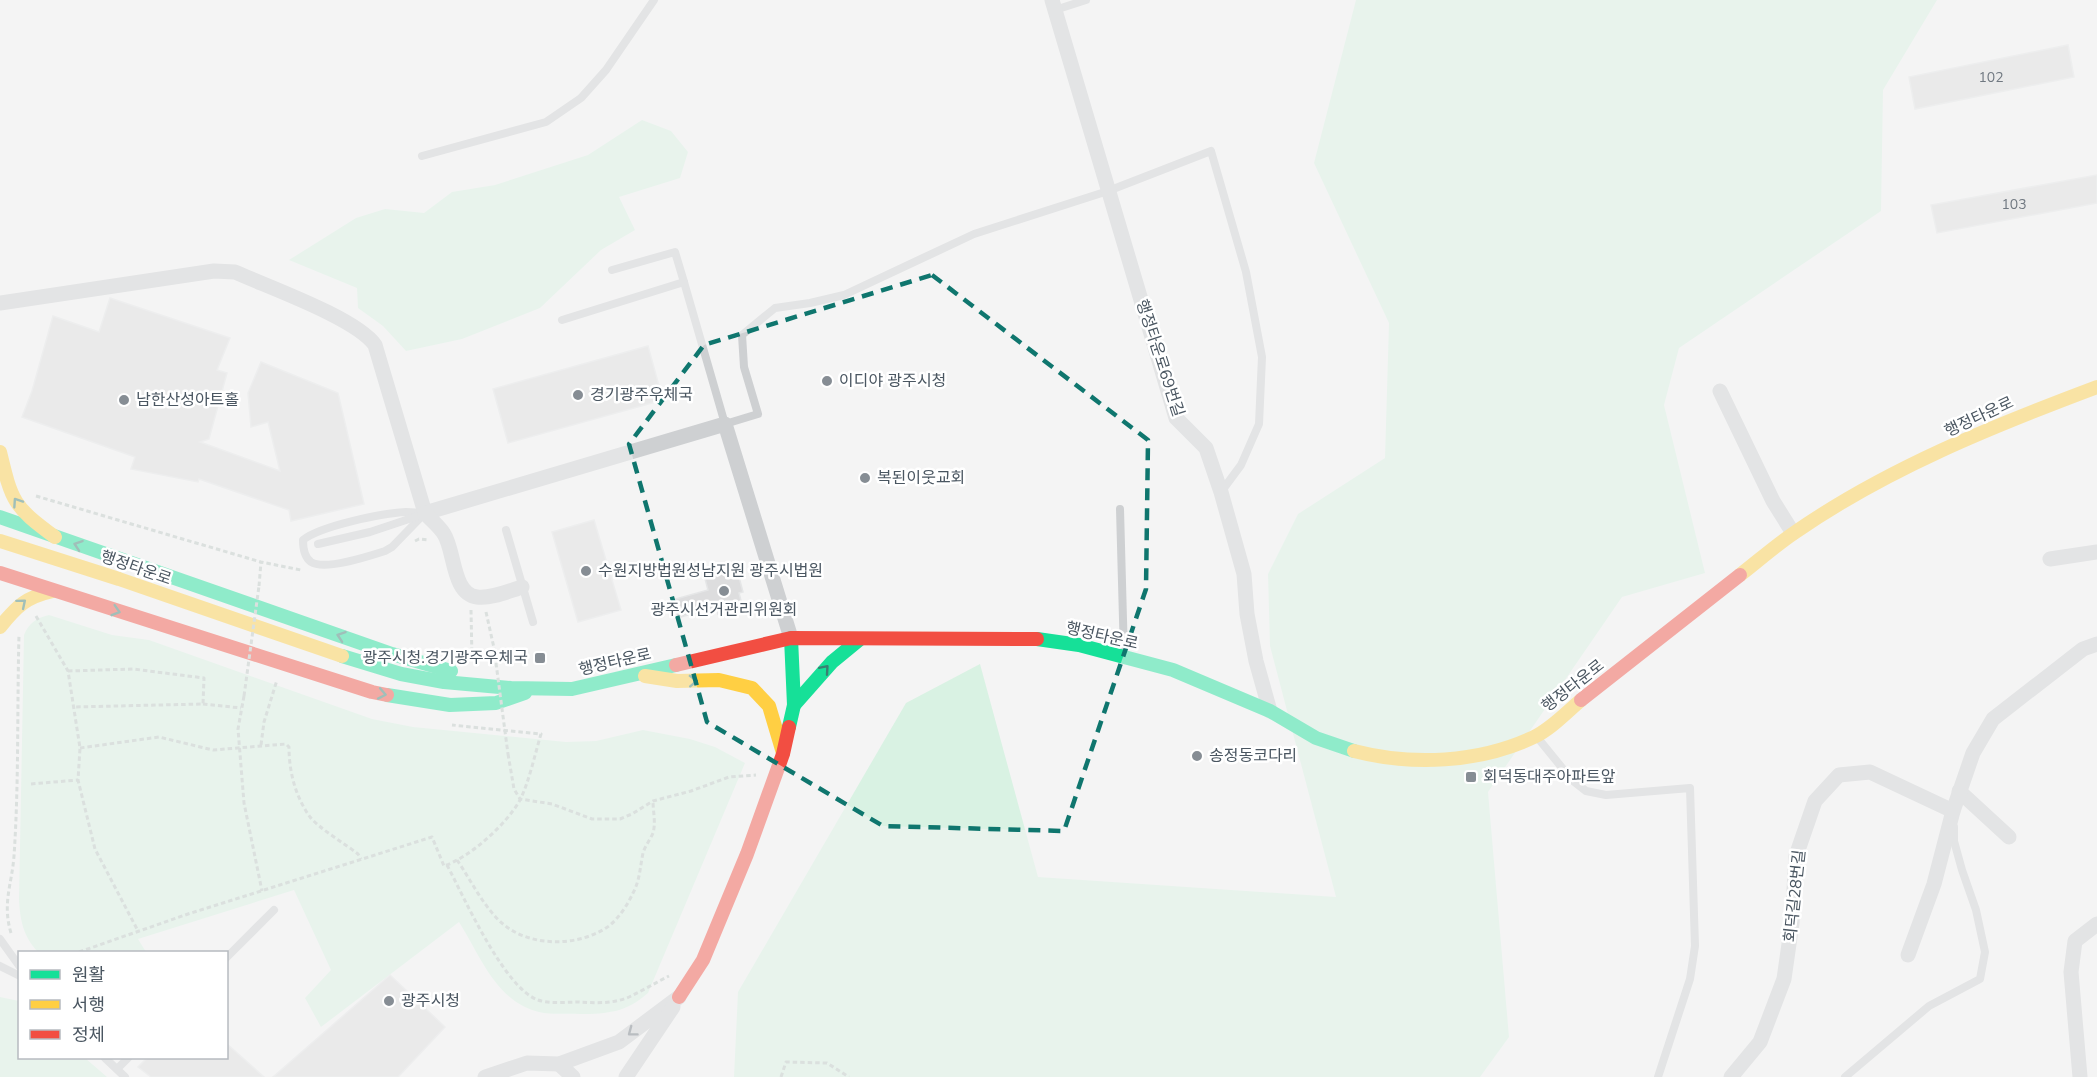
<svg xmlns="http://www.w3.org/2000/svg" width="2097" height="1077" font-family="'Nunito Sans','Noto Sans KR',sans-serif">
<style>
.green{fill:#d9f2e3}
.building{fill:#ddddde;stroke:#e5e6e7;stroke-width:1.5}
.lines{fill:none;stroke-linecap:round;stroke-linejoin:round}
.path{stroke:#bcc7c4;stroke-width:3;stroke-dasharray:4.5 3;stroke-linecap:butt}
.lane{stroke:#ced0d2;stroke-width:8}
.street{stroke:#ced0d2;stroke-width:15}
.fast{stroke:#16e098;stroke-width:14}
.slow{stroke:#ffcf43;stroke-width:14}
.jam{stroke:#f24e42;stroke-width:14}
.path-bridge{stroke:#bcc7c4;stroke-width:3;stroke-dasharray:4.5 3;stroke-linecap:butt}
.oneway{stroke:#3a7f72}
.oneway2{stroke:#727b83}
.marked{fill:none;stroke:#0f766e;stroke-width:4.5;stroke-dasharray:12 8;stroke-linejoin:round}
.poi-dot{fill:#868d94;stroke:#fff;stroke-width:2}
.labels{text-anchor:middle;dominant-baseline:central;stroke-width:5;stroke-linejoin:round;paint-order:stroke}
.number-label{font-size:14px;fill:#707881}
.street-label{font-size:16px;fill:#4a5661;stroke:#fff}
.poi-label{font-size:16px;fill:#4a5661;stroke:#fff;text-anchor:start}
</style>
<rect width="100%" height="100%" fill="#f4f4f4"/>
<g class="green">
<polygon points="1356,0 1937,0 1883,90 1881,211 1679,348 1664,405 1705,573 1622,597 1488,792 1509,1037 1480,1077 734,1077 738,992 906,703 980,664 1038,877 1336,897 1270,646 1268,574 1298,514 1385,458 1389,323 1314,163"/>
<polygon points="642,120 671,131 688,152 680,178 619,197 635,230 601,250 540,308 462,339 406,351 383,326 358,308 357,288 289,260 356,218 385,209 424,213 452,192 495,185 588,155"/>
<path d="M49,615L112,635L149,640L372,719L413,727L566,742L596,741L643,730L690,739L715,747L745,763L648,993C627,1012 608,1014 580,1014C567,1013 552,1015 539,1012C496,1002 480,955 459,922L321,1027L305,998L331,970L294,890L138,939L146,952H38C23,936 20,920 19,899L24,635C29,623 36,618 49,615Z"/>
<polygon points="0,997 19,1001 20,1058 85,1058 107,1077 0,1077"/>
</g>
<g class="building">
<polygon points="2068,45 2074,77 1915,109 1909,77"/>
<polygon points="2097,175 2097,203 1937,233 1931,205"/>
<polygon points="110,298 230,338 217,370 227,373 209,439 200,442 280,471 268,422 251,427 248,393 261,362 338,393 364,504 291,521 289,510 199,479 198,482 131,469 135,457 22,417 32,391 53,316 99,332"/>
<polygon points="648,346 663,400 508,443 493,389"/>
<polygon points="594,520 621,610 578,622 552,532"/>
<polygon points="736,566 743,592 739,593 743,608 718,614 716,607 677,618 672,600 708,590 704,575"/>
<polygon points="390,975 445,1027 398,1077 273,1077"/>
<polygon points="226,1043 264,1077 151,1077 138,1067 147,1058 226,1058"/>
</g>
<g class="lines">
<g class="path">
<polyline points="36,496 261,562 301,570"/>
<polyline points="415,541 419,539 429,540"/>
<polyline points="259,586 261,562"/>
<polyline points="471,610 472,659"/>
<polyline points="486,612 494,648"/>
<polyline points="36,616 68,671 80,748 78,780 95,849 138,931"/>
<polyline points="68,671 133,669 204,678 203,704 73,707"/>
<polyline points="244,696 238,729 244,803 262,891"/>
<polyline points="203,704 241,708"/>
<polyline points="261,745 264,722 277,680"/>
<path d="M80,748L159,737L213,750L286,744L289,747C289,771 295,796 310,817C321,830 344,843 358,854L361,859"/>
<polyline points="508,754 514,789 520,799 552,804 592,819 620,819 632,814 653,801 691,791 729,777 756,775"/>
<polyline points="31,784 78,780"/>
<path d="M457,860C473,883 488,917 513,931C541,947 582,945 609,926C619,918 628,904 633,893C640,880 640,867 643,853C645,846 650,840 653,833C656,823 653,811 653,801"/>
<path d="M447,865C464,897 504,988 538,1000C550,1004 566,1002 579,1002C595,1003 613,1004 629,997C642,991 655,983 669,976"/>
<path d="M11,933C2,903 12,884 14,856C19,782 17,708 19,635"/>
<path d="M79,952L188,914L432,837L444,866C470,857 506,825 520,800C529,782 535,754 541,734L452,725"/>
<polyline points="781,1077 786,1062 827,1063 849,1077"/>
</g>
<g class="lane">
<polyline points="1055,10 1086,0"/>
<polyline points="422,156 546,122 581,98 606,70 654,0"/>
<polyline points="612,270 675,252 684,282"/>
<polyline points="562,320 684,282 725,424 758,414 744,367 742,335 775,308 810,303 844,295 974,234 1108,191 1211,151 1246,272 1262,357 1259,424 1241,465 1221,492"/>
<polyline points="1120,509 1124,656"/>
<path d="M406,512L425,513L392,547L385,551C369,556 325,571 311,562C304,557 303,548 303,540C320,526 383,513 406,512Z"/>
<polyline points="506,530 533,622"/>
<polyline points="318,544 370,532 421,515"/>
<polyline points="1537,737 1572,780 1586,791 1606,795 1690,788 1695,946 1690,979 1658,1077"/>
<polyline points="0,939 20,967"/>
<polyline points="226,958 274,910"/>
<polyline points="0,966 20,976"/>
<polyline points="105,1058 125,1077"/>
<polyline points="117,1069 128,1058"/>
<polyline points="1845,1077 1929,1006 1980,979 1985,952 1976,910 1962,870 1954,841 1954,827"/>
</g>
<g class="street">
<polyline points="1052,0 1176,418 1206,448 1221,492 1244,574 1247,614 1256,661 1270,711"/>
<path d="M0,303L214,271L235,272C268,287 356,318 375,345L425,513L725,424L791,638"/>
<polyline points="1720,391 1773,501 1793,533"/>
<path d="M425,513C431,520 440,527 444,534C455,551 452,594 477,597C491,599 509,591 522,587"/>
<polyline points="2050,559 2097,552"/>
<polyline points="1959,791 2009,837"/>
<polyline points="1908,955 1934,884 1953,811"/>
<polyline points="559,1064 573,1077"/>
<polyline points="485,1077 527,1063 559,1064 619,1042 679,997"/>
<polyline points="626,1077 673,1007"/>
<polyline points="1731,1077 1760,1042 1784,979 1792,923 1796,856 1815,801 1839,775 1870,772 1953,811 1973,753 1993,719 2083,649 2097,644"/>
<polyline points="2080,1077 2071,972 2075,941 2097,924"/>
</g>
<g class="fast">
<polyline points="0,517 392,654 451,671"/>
<polyline points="1037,639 1079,645 1173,670 1270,711 1316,738 1354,751"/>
<polyline points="342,656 401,674 444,682 511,688 572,689 676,665"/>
<polyline points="387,695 450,705 496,703 525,693"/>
<polyline points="794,705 832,662 860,639"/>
<polyline points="789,727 794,705 791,638"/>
</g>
<g class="slow">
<path d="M0,452C12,502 13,506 55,537"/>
<polyline points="0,541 119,579 342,656"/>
<path d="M1740,575C1758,561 1775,546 1794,533C1886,469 1993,426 2097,387"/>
<path d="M0,627C17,606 26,597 53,591"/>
<polyline points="645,676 677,681 719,680 752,688 769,706 783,753"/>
<path d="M1354,751C1412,766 1479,763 1534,737C1551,729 1567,712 1581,700"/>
</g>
<g class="jam">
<polyline points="0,573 372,692 387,695"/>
<polyline points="676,665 791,638 1037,639"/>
<polyline points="1581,700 1740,575"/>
<polyline points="679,997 703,960 747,854 783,754 789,727"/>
</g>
<g class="path-bridge">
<polyline points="494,648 508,754"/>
<polyline points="244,696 259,586"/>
</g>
</g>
<defs><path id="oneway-chevron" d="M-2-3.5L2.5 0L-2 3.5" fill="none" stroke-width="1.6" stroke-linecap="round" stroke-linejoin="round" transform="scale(1.5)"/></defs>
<g class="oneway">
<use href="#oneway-chevron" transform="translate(17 502) rotate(-124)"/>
<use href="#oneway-chevron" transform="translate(78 545) rotate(-161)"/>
<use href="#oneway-chevron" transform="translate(22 603) rotate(-40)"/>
<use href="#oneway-chevron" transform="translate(116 611) rotate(17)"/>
<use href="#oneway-chevron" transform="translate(341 636) rotate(-161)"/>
<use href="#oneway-chevron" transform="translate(825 669) rotate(-49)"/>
<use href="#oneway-chevron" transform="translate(693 681) rotate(-2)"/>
<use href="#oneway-chevron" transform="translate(382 694) rotate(11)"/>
</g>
<use class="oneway2" href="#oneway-chevron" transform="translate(632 1032) rotate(143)"/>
<path d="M0 0H2097V1077H0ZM932,275L1148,440L1146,589L1064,831L883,826L707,722L629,444L704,345Z" fill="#f4f4f4" fill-opacity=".55" fill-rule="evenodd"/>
<path class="marked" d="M932,275L1148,440L1146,589L1064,831L883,826L707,722L629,444L704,345Z"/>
<g class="poi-dot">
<circle cx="827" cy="381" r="6"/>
<circle cx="578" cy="395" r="6"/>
<circle cx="124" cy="400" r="6"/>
<circle cx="865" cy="478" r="6"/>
<circle cx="586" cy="571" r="6"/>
<circle cx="724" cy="591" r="6"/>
<rect x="534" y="652" width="12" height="12" rx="3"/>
<circle cx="1197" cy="756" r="6"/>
<rect x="1465" y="771" width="12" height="12" rx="3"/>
<circle cx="389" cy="1001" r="6"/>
</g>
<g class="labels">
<g class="number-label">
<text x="1991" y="77">102</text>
<text x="2014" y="204">103</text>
</g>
<g class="street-label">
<text transform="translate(1160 358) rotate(72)">행정타운로69번길</text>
<text transform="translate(1979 417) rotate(-25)">행정타운로</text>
<text transform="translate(136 568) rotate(19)">행정타운로</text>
<text transform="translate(1102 636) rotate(13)">행정타운로</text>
<text transform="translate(615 662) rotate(-13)">행정타운로</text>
<text transform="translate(1573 686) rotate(-38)">행정타운로</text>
<text transform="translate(1795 896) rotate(-84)">회덕길28번길</text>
</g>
<g class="poi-label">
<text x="839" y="381">이디야 광주시청</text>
<text x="590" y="395">경기광주우체국</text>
<text x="136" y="400">남한산성아트홀</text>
<text x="877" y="478">복된이웃교회</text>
<text x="598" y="571">수원지방법원성남지원 광주시법원</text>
<text x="724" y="610" text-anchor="middle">광주시선거관리위원회</text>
<text x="528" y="658" text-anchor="end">광주시청.경기광주우체국</text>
<text x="1209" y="756">송정동코다리</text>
<text x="1483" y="777">회덕동대주아파트앞</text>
<text x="401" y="1001">광주시청</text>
</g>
</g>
<rect x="18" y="951" width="210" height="108" fill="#ffffff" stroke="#b7bbc0" stroke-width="1.5"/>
<rect x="30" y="970" width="30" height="9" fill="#16e098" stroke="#b7bbc0" stroke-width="1.5"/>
<text x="72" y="981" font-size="18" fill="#4a5661">원활</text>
<rect x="30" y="1000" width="30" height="9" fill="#ffcf43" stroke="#b7bbc0" stroke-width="1.5"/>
<text x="72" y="1011" font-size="18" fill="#4a5661">서행</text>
<rect x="30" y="1030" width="30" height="9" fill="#f24e42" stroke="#b7bbc0" stroke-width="1.5"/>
<text x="72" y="1041" font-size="18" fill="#4a5661">정체</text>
</svg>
